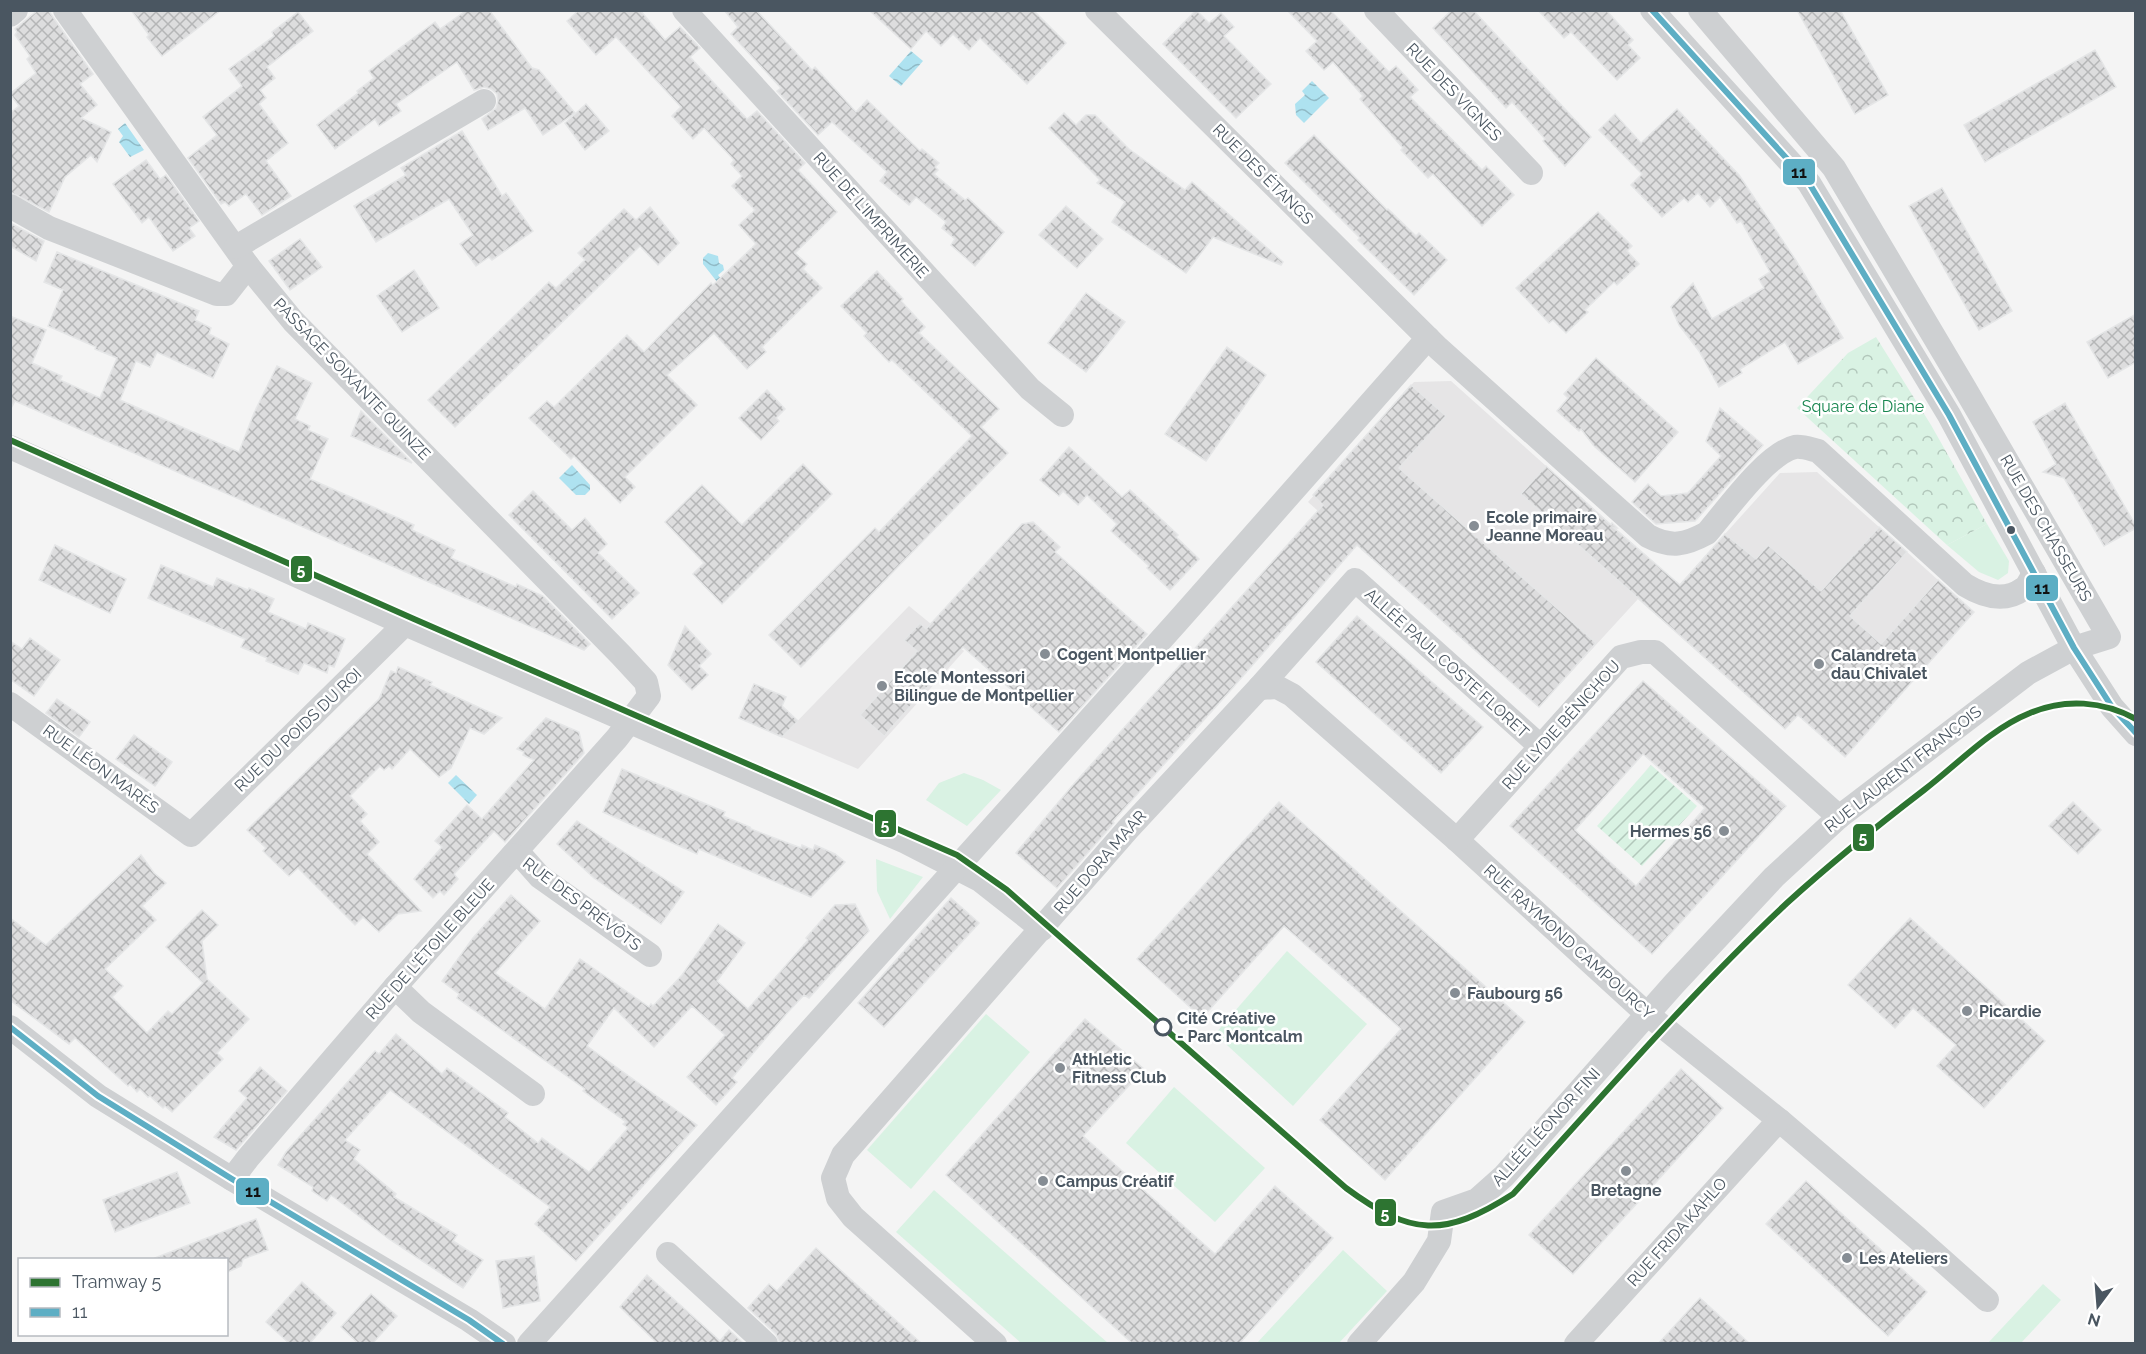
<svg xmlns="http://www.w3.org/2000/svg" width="2146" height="1354" font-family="Raleway,sans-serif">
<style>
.education{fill:#e6e5e6}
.grass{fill:#d9f2e3}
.forest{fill:url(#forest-crowns)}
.garden{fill:url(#garden-furrows)}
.water{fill:url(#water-waves)}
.building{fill:url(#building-cross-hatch);stroke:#e5e6e7;stroke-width:1.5;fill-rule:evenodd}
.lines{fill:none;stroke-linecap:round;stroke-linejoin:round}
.street{stroke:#ced0d2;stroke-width:24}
.bus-1-casing{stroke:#fff;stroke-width:10}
.bus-1{stroke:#5daec4;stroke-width:6}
.tram-1-casing{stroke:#fff;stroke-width:10}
.tram-1{stroke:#2d7431;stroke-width:6}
.poi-dot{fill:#868d94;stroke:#fff;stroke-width:2}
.bus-dot{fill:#4a5661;stroke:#fff;stroke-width:2}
.stop-dot{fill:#fff;stroke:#4a5661;stroke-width:3}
.labels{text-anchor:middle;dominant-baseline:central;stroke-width:5;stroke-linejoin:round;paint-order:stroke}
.street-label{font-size:16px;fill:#4a5661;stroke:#fff}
.park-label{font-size:16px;fill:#17864f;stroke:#fff}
.poi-label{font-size:16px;font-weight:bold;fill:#4a5661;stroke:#fff;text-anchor:start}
.stop-label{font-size:16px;font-weight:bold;fill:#4a5661;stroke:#fff;text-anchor:start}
.line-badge{stroke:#fff;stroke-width:2}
.badge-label{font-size:16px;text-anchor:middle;font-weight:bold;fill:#fff}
.pale-badge-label{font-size:16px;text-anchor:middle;font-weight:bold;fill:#111}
</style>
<defs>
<pattern id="forest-crowns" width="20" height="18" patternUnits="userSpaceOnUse" patternTransform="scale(1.5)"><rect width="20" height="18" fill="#d9f2e3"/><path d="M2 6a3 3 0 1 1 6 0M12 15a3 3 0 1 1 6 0" fill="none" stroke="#b2c7bb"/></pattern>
<pattern id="garden-furrows" width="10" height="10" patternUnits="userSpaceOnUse" patternTransform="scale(1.5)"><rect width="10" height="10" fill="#d9f2e3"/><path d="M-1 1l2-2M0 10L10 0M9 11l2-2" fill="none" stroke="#b2c7bb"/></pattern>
<pattern id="water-waves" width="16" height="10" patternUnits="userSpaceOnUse" patternTransform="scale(1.5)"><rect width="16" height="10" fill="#aee2f0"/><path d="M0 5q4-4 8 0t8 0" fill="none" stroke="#90bac6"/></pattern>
<pattern id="building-cross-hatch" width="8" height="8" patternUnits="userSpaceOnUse" patternTransform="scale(1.5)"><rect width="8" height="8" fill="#ddddde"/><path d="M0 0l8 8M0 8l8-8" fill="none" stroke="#b5b6b7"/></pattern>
</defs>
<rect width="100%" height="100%" fill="#f4f4f4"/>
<g class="education">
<polygon points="1451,381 1679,585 1780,473 1817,472 1879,527 1825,587 1853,613 1907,552 1938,580 1845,757 1798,715 1785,729 1638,599 1539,707 1308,502 1414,382"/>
<polygon points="909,606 964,651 858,769 782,737"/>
</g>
<g class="grass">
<polygon points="1987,524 2009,561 2008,573 1998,580 1979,572 1947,545"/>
<polygon points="964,773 983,780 1001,790 967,826 926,800 939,783"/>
<polygon points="876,859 923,877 890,919 877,891"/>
<polygon points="1287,951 1367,1024 1293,1106 1215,1034"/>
<polygon points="986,1014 1030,1052 911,1189 867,1150"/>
<polygon points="1174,1087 1265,1168 1215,1222 1126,1143"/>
<polygon points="934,1190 1108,1343 1021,1343 896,1232"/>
<polygon points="1343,1250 1387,1291 1339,1343 1257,1343"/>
<polygon points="2043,1284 2061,1300 2021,1343 1988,1343"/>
</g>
<polygon class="forest" points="1876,337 1931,425 1987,524 1947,545 1797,408 1848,353"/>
<polygon class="garden" points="1651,765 1697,806 1642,866 1597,826"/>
<g class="water">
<polygon points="911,51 923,61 901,86 889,76"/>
<polygon points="1312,81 1329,98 1304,123 1296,115 1295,104 1305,95 1302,91"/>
<polygon points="125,123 144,150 130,157 119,142 123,136 118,129"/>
<polygon points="708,253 718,256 719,263 723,265 724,270 718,275 729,289 725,292 703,264 703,258"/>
<polygon points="572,465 590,485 590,490 585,495 576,495 559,478"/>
<polygon points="456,775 477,795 469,804 448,783"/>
</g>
<g class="building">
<polygon points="38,10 48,10 93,74 80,84 97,105 81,118 111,132 97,162 91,155 65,177 49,212 10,192 10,113 19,106 10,94 36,73 27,59 30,56 15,35 17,32 15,29"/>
<polygon points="131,10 221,10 162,56 147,37 149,35"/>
<polygon points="467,10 489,10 532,68 539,70 575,113 543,135 525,108 488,130 482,119 496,108 498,101 497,94 491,89 484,87 474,90 457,62 396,104 401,111 379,126 375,119 335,149 317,125 358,93 357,91 374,78 369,71 435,22 440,29"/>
<polygon points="579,10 640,10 665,40 680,27 700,48 690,57 747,119 757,111 805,163 798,170 837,212 795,253 807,264 803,269 822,288 762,347 766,352 747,369 714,333 667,375 697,405 625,477 635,487 620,503 574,456 571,459 529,418 547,401 554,407 627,335 644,352 711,283 713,285 756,244 739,225 755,210 732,186 742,176 731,164 734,160 704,128 693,139 672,116 681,107 616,37 596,55 567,21"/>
<polygon points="724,10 756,10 812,70 815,67 856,112 867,100 920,151 922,149 939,163 935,167 938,170 934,174 965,200 968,198 1004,232 975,266 951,245 955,239 942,228 946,222 916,197 909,205 880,181 887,172 832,122 818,135 777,91 781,88 731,34 738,27"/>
<polygon points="869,10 1033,10 1066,43 1027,84 980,38 969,50 953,34 941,46 926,31 911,49"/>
<polygon points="1196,10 1209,23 1221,13 1234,27 1224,36 1271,84 1236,118 1163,44"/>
<polygon points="1287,10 1330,10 1389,72 1396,66 1418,90 1410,97 1482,170 1486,166 1514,195 1482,226 1433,174 1428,178 1401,150 1403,148 1360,99 1363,96 1333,62 1324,70 1306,51 1317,41"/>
<polygon points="1452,10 1473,10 1591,137 1565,166 1543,141 1545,139 1512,102 1506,108 1433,28"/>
<polygon points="1538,10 1606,10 1633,40 1628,45 1640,58 1617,80 1571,32 1564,38"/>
<polygon points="1797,10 1840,10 1888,95 1855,114"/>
<polygon points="298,12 313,31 267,67 275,78 260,90 266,98 259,104 288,143 266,161 291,196 262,215 246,194 229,206 225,202 221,204 188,158 217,135 203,117 242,86 229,69 274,36 272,32"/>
<polygon points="2095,50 2116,87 1985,162 1964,125"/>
<polygon points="586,104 609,131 585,150 565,123"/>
<polygon points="1677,109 1739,175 1795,259 1843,338 1798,364 1785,342 1740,369 1742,373 1719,387 1699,351 1679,325 1671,307 1693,283 1712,319 1764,288 1759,279 1770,272 1741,221 1737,223 1720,197 1710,207 1698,193 1688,202 1684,198 1662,217 1631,185 1642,174 1599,130 1615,114 1641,143"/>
<polygon points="1064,113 1076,125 1086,115 1095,115 1129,149 1185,190 1192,182 1283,262 1281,265 1213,237 1186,273 1112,222 1125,202 1097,183 1100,180 1049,128"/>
<polygon points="462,131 502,196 506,193 533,231 492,260 489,257 476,266 460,244 473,235 449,199 376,242 354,206 406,175 401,168"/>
<polygon points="1314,135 1387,210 1388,209 1416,236 1419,233 1447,260 1414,295 1358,240 1360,238 1285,163"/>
<polygon points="146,160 160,179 166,175 199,221 189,228 195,236 173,251 149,217 142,223 113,184"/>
<polygon points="1942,188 2012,311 1979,330 1909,206"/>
<polygon points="1066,206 1103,239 1077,268 1039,235"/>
<polygon points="650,207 679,243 658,265 640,246 455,427 428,400 549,282 556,288 585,260 578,253 624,209 636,220"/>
<polygon points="1598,212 1632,246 1627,251 1639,264 1617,285 1614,282 1585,310 1588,312 1566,333 1553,320 1549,323 1516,288"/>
<polygon points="10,223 44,241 36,261 10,246"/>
<polygon points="300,239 322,267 290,290 269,261"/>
<polygon points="57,252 199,311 195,320 211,328 209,334 229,344 213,378 157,352 150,367 136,361 120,400 239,452 254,413 277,366 312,383 295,419 310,426 308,430 328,439 310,479 414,525 412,530 455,550 451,558 516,587 517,584 543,596 590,644 584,650 15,401 10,410 10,316 46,330 32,363 62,376 60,380 100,398 117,358 95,349 96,347 48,326 63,290 44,282"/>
<polygon points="414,270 439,308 402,332 377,296"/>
<polygon points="877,271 903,299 901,301 925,327 919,333 999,409 981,427 1008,453 801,667 769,635 875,528 879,532 972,436 892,360 889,362 864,336 867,333 841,306"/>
<polygon points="1086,293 1125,322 1086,372 1048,343"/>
<polygon points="2136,314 2136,362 2108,378 2087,342"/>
<polygon points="1227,347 1266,375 1206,461 1165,434"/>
<polygon points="1596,358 1678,432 1635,482 1594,446 1581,429 1579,431 1557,411 1568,398 1564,394"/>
<polygon points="1411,385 1446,416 1399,468 1596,643 1539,707 1357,545 1229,692 1113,821 1114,823 1057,888 1016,853 1072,786 1323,505 1313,495"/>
<polygon points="767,390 785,409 776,418 779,421 761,440 739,418"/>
<polygon points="2065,403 2136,526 2136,528 2104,546 2064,478 2043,472 2056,464 2033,422"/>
<polygon points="1720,408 1763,445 1695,521 1656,524 1632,502 1648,484 1661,496 1688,493 1721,456 1706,441"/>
<polygon points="361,411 412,463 351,436"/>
<polygon points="1069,447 1122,497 1130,490 1178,535 1176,537 1199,559 1170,590 1147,568 1149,566 1111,531 1117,524 1087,495 1078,505 1063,491 1059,496 1040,480"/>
<polygon points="803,464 832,494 722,604 693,574 704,563 665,522 702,485 742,525"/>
<polygon points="1546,466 1611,525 1612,523 1617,528 1614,528 1680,585 1725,534 1756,559 1768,545 1821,591 1879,527 1907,552 1850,616 1881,644 1938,580 1974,612 1845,757 1798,715 1785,729 1521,494"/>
<polygon points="533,491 572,530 585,518 607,544 598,553 639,593 612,619 509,515"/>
<polygon points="1033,522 1060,547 1055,552 1147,634 1059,732 963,647 884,736 860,715 917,651 904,640 920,623 926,629 1022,524"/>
<polygon points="55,545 126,579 110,613 39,580"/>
<polygon points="161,565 213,587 217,578 248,590 249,588 274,599 268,612 306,629 308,623 345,639 334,667 329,665 327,673 304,663 298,674 266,661 267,658 241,647 245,639 148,598"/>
<polygon points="1357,616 1483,727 1441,773 1316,662"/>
<polygon points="685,626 711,654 699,666 708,675 692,690 668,665"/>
<polygon points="30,638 60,660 34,696 10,679 10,641 22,649"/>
<polygon points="398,667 432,682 430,685 502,718 484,734 470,728 451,768 439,777 410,749 392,769 389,766 384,770 380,766 350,796 367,814 360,821 379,842 367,854 421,911 398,914 379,932 363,917 355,925 298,868 289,876 263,851 266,848 247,830 379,699 391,671 396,673"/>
<path d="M1643,681L1786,806L1652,954L1510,826ZM1643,754L1705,808L1636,886L1575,830Z"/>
<polygon points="754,684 786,697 782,706 798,721 782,737 739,718"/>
<polygon points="57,699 90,722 79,737 46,713"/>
<polygon points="546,718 579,732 584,753 505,842 494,831 454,874 458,879 444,895 440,891 433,898 414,879 442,847 435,841 467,805 482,819 534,760 523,755 524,752 517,749"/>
<polygon points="134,735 172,762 155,786 116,759"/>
<polygon points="622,769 725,812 723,816 750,827 751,829 801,848 802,845 813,850 815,845 835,854 845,862 811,897 699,849 697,854 603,812"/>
<polygon points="1279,802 1525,1022 1385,1180 1320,1120 1401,1029 1382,1012 1284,926 1202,1018 1137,959"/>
<polygon points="2073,802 2101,830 2078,854 2049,826"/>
<polygon points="577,821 684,892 661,924 594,878 557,844"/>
<polygon points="141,855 154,873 166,883 142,906 156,920 105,969 123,986 112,997 147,1033 168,1011 172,1014 203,983 166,947 202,910 218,925 202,941 207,979 249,1019 217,1053 223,1059 172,1112 165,1106 163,1108 150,1096 148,1097 140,1089 137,1092 130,1084 128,1086 75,1038 69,1044 10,1000 10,918 46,945"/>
<polygon points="511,895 540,921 495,973 545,1009 580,959 649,1007 651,1004 653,1006 682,975 718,924 745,943 717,981 748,1009 808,940 806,938 835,905 855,904 869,931 809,998 804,995 788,1012 732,1078 737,1082 716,1105 687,1077 725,1035 692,1006 654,1047 614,1008 587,1046 697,1125 576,1261 535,1224 550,1207 390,1090 345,1140 360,1150 354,1159 396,1194 394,1197 457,1235 453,1241 483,1260 463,1288 389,1239 331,1195 327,1201 312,1191 313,1187 278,1165 286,1152 375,1051 379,1054 396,1034 442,1074 447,1068 508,1113 505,1117 538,1143 542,1138 589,1172 628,1128 623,1124 626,1122 583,1091 585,1089 457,998 459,994 442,981 473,938"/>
<polygon points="951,898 979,923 884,1027 858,1003"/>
<polygon points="1910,918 2045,1041 1984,1108 1937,1066 1956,1045 1913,1008 1895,1028 1848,985"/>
<polygon points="1085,1019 1144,1069 1083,1136 1215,1254 1275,1186 1333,1238 1239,1344 1133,1344 946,1175"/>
<polygon points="260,1067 287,1091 236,1150 214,1137 247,1098 239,1091"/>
<polygon points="1681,1069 1723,1108 1573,1274 1529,1235"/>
<polygon points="177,1172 190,1203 115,1232 103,1200"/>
<polygon points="1806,1181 1927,1292 1888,1336 1766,1224"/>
<polygon points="256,1219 268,1250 243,1259 241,1266 228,1272 226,1260 156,1260 155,1258"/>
<polygon points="816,1248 922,1344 780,1344 776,1334 748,1308 769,1284 777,1291"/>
<polygon points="534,1256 540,1301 503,1308 496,1261"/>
<polygon points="647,1275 720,1341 729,1330 744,1344 658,1344 620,1307"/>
<polygon points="302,1282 336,1313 309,1344 290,1344 266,1322"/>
<polygon points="371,1294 397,1316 372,1344 359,1344 341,1327"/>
<polygon points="1700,1298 1750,1344 1658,1344"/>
</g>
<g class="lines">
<g class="street">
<polyline points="65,10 248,266 293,321 621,655 646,682 649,696 617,738 395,987 248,1158 232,1179"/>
<polyline points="684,10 1030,389 1062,415"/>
<path d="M1097,10L1438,348L1648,536C1671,548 1685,545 1707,533C1726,511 1767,453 1795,447C1802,446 1810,449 1818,451L1965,585C1983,596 2004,603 2023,589C2028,586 2031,578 2034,573"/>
<polyline points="1376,10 1531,173"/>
<polyline points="1652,10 1809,183 1949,415 2074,648 2112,707 2136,734"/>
<polyline points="10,15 16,10"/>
<polyline points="10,206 49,228 217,294 226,294 248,266"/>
<polyline points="236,247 484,101"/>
<polyline points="10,447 405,624 906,842 980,880 1042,929"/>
<polyline points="1259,688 1277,687 1292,695 1457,840 1647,1014 1779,1120 1916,1237 1987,1300"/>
<polyline points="10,704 191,835 405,624"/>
<polyline points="1457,840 1621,657 1641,652 1655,652 1839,817"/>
<polyline points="513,855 524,859 540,877 650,955"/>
<polyline points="395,987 421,1012 533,1094"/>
<polyline points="10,1027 98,1096 232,1179 469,1320 504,1344"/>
<polyline points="668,1254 766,1344"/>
<polyline points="529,1344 1177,622 1428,338"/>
<polyline points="995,1344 853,1217 838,1198 833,1178 843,1155 1128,829 1259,688 1355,580 1540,746"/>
<polyline points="1359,1344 1414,1282 1439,1241 1443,1212 1477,1200 1504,1176 1674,984 1774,877 1839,817 2028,673 2074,648 2109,637 1964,387 1834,168 1700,10"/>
<polyline points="1576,1344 1779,1120"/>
</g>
<g class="bus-1-casing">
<g id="bus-1">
<polyline points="1652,10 1809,183 1949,415 2074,648 2112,707 2136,733"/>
<polyline points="10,1027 98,1096 232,1179 469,1320 503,1344"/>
</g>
</g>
<use href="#bus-1" class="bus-1"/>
<g class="tram-1-casing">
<path id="tram-1" d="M10,440L414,619L957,855L1007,890L1346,1188C1411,1236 1444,1238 1513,1194C1603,1096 1690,994 1787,903C1831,863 1877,826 1924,790C1958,764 1990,729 2030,713C2065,698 2103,701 2136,719"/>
</g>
<use href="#tram-1" class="tram-1"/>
</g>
<g class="poi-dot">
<circle cx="1474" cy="526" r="6"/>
<circle cx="1045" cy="654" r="6"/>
<circle cx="1819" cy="664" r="6"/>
<circle cx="882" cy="686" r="6"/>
<circle cx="1724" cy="831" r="6"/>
<circle cx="1455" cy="993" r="6"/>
<circle cx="1967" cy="1011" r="6"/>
<circle cx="1060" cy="1068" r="6"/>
<circle cx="1626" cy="1171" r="6"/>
<circle cx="1043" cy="1181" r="6"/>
<circle cx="1847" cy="1258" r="6"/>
</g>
<circle class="bus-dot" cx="2011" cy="530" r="5"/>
<circle class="stop-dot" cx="1163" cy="1027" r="8"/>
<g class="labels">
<g class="street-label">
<text transform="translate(1454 92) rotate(46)">RUE DES VIGNES</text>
<text transform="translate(1263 174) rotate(45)">RUE DES ÉTANGS</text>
<text transform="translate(871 215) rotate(48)">RUE DE L'IMPRIMERIE</text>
<text transform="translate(352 379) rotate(46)">PASSAGE SOIXANTE QUINZE</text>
<text transform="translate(2046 528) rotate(60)">RUE DES CHASSEURS</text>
<text transform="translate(1447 663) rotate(42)">ALLÉE PAUL COSTE FLORET</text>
<text transform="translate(1561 725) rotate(-48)">RUE LYDIE BÉNICHOU</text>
<text transform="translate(298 730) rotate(-44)">RUE DU POIDS DU ROI</text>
<text transform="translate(101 769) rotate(36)">RUE LÉON MARÈS</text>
<text transform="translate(1903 769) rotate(-38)">RUE LAURENT FRANÇOIS</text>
<text transform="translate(1100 862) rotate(-49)">RUE DORA MAAR</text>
<text transform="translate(582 904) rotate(37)">RUE DES PRÉVÔTS</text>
<text transform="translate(1569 942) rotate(42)">RUE RAYMOND CAMPOURCY</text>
<text transform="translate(430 949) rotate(-48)">RUE DE L'ÉTOILE BLEUE</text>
<text transform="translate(1546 1127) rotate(-48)">ALLÉE LÉONOR FINI</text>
<text transform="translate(1677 1232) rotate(-48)">RUE FRIDA KAHLO</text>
</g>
<g class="park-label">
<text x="1863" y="406">Square de Diane</text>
</g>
<g class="poi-label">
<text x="1486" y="517">Ecole primaire<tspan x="1486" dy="18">Jeanne Moreau</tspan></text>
<text x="1057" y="654">Cogent Montpellier</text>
<text x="1831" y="655">Calandreta<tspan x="1831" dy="18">dau Chivalet</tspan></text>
<text x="894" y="677">Ecole Montessori<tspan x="894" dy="18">Bilingue de Montpellier</tspan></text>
<text x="1712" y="831" text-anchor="end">Hermes 56</text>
<text x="1467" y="993">Faubourg 56</text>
<text x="1979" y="1011">Picardie</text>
<text x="1072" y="1059">Athletic<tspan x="1072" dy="18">Fitness Club</tspan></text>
<text x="1055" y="1181">Campus Créatif</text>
<text x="1626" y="1190" text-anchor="middle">Bretagne</text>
<text x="1859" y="1258">Les Ateliers</text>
</g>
<g class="stop-label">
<text x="1177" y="1018">Cité Créative<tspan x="1177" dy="18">- Parc Montcalm</tspan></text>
</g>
</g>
<g class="line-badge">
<rect x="1782" y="158" width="34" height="28" rx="6" fill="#5daec4"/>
<rect x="290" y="555" width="23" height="28" rx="6" fill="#2d7431"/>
<rect x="2025" y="574" width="34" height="28" rx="6" fill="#5daec4"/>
<rect x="874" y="809" width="23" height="29" rx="6" fill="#2d7431"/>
<rect x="1852" y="823" width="23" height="29" rx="6" fill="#2d7431"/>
<rect x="235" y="1177" width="35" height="29" rx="6" fill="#5daec4"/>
<rect x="1374" y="1198" width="23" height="29" rx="6" fill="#2d7431"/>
</g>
<g class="badge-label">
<text x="301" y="575">5</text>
<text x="885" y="830">5</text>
<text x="1863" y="843">5</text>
<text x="1385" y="1219">5</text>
</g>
<g class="pale-badge-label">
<text x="1799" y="178">11</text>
<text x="2042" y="594">11</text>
<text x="253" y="1197">11</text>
</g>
<rect width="2146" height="1354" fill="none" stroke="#4a5661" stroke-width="24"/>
<rect x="18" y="1258" width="210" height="78" fill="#ffffff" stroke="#b7bbc0" stroke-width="1.5"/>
<rect x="30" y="1278" width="30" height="9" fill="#2d7431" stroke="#b7bbc0" stroke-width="1.5"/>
<text x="72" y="1288" font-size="18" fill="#4a5661">Tramway 5</text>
<rect x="30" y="1308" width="30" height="9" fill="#5daec4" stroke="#b7bbc0" stroke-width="1.5"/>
<text x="72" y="1318" font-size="18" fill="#4a5661">11</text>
<g transform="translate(2098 1306) rotate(196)" stroke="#ffffff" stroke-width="4.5" paint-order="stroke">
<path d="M0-4.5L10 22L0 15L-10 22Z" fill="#4a5661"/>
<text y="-9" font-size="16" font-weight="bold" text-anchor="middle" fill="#4a5661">N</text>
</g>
</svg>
